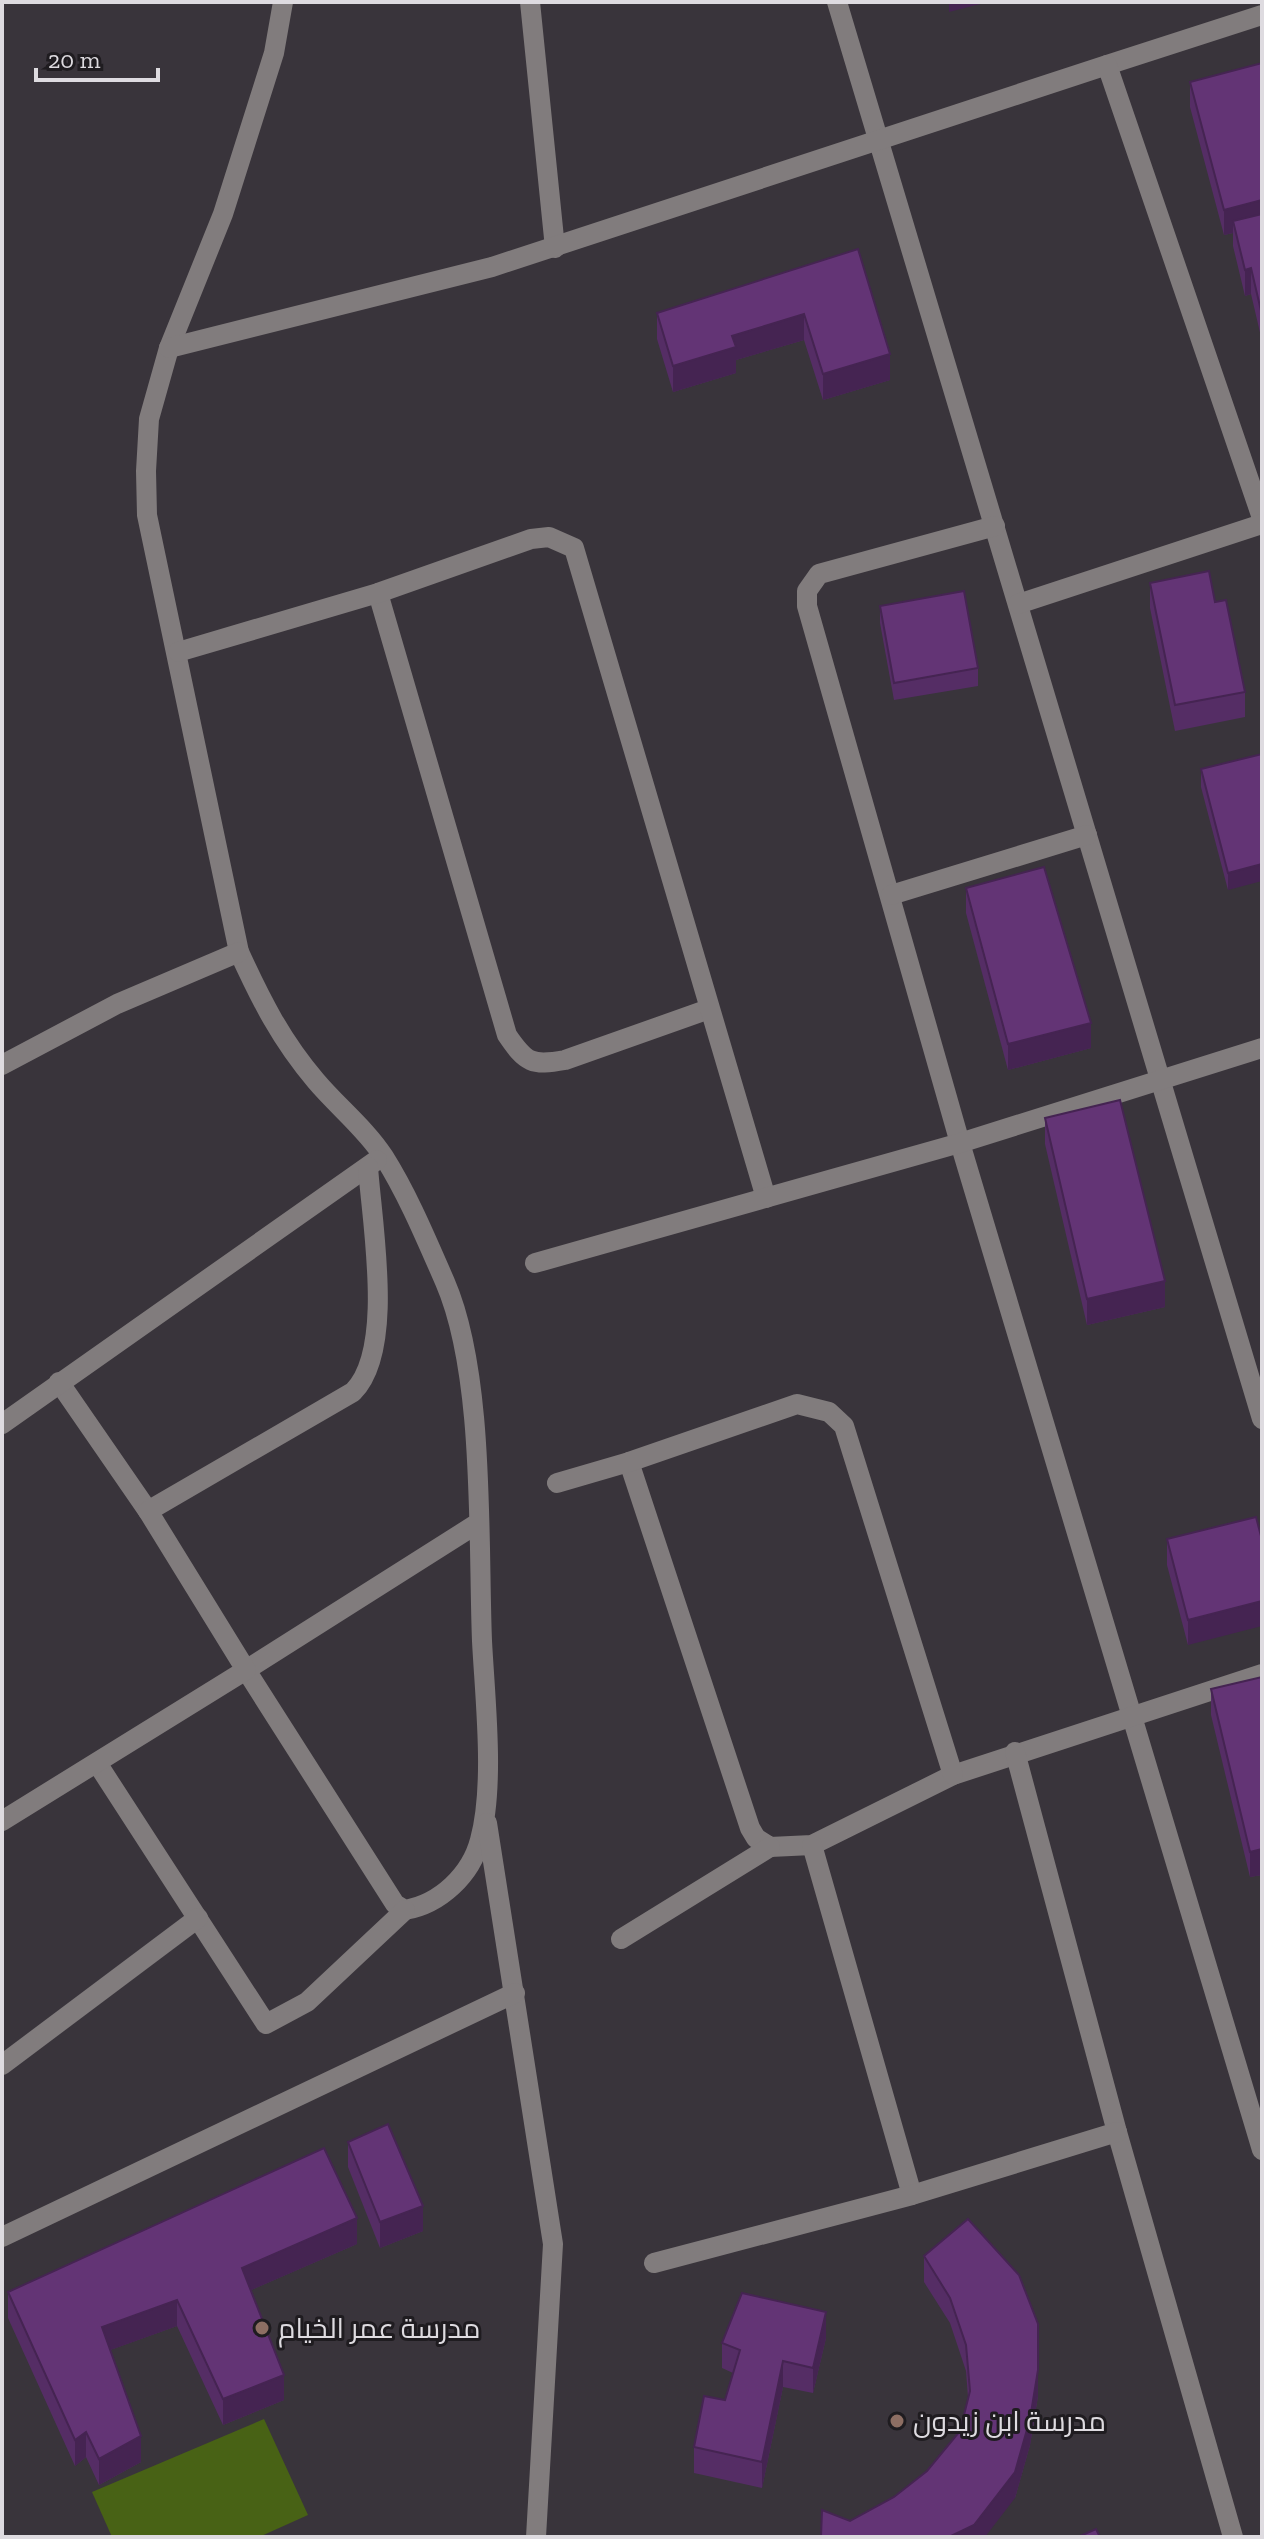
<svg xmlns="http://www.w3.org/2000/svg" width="1264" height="2539" font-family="'Zilla Slab',Cairo,serif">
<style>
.green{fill:#486215}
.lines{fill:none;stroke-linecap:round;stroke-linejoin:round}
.minor{stroke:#817c7d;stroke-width:20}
.wall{fill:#552d65}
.shaded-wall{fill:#452452}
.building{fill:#633475;stroke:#452452;stroke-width:2}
.education-dot{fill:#8d6e63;stroke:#1f1c20;stroke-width:3}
.labels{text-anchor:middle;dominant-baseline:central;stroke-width:6;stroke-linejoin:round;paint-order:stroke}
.poi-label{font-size:28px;fill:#dedbe0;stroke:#1f1c20;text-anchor:start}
</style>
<rect width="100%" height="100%" fill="#39343b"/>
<polygon class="green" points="264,2419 308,2515 259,2537 112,2537 92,2492"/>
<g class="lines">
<g class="minor">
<path d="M283,2L274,53L223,214L169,348L149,419L146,471L147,515L239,952C261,1000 281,1040 316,1081C337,1106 366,1129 384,1157C408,1195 427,1241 445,1282C485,1374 478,1539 482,1641C485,1699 495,1785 480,1840C471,1875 440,1904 405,1910L395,1904L246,1670L478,1523"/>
<polyline points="530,2 555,248"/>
<polyline points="837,2 1262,1419"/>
<polyline points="1107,65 1262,15"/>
<polyline points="169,348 492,267 1107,65 1262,518"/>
<polyline points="995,526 819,574 807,591 807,606 960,1143 1262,2150"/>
<path d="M378,593L507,1035C526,1063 532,1066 565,1060L709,1009"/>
<polyline points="1018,604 1262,524"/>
<polyline points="178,652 378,593 531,539 549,537 574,548 766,1198"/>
<polyline points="891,895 1087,835"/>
<polyline points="2,1065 117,1004 239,952"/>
<polyline points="535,1263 960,1143 1262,1048"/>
<polyline points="59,1382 148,1511"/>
<polyline points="2,1424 377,1160"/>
<polyline points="629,1462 750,1828 756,1838 770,1847 812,1845 953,1775 1262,1674"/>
<polyline points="557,1483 629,1462 797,1404 829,1412 844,1426 953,1775"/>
<polyline points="1015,1752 1117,2132 1233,2537"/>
<polyline points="97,1763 266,2024 307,2002 405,1910"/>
<path d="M2,1821L246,1670L148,1511L353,1392C395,1350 372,1225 368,1167"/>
<polyline points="487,1823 553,2244 536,2537"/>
<polyline points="812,1845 912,2195"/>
<polyline points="621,1939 770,1847"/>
<polyline points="2,2065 198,1918"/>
<polyline points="2,2237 515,1993"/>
<polyline points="654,2263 912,2195 1117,2132"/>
</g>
</g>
<g class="wall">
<polygon points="1262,63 1262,341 1251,294 1245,296 1233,246 1233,233 1224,235 1190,107 1190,82"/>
<polygon points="858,249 890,380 823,400 804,340 736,360 736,373 673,392 657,339 657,313"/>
<polygon points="1150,583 1215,602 1245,692 1245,717 1175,731 1150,608"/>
<polygon points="880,606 978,668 978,686 894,700 880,623"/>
<polygon points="1262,754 1228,890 1201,787 1201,769"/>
<polygon points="966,888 1091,1048 1008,1070 966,913"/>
<polygon points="1045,1118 1165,1307 1087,1325 1045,1144"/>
<polygon points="1167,1539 1262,1540 1188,1645 1167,1565"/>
<polygon points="1262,1677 1262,1875 1250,1877 1211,1715 1211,1689"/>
<polygon points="348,2142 423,2231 380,2248 348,2167"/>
<polygon points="357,2244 251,2290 284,2400 223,2425 177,2326 110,2350 141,2462 99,2485 86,2457 75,2466 8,2318 8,2292"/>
<polygon points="924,2256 1038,2396 1030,2445 1015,2498 850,2521 894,2497 927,2471 960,2431 968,2397 966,2371 950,2323 924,2282"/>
<polygon points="826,2338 813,2393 783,2387 762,2488 694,2473 694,2447 725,2400 733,2373 722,2368 722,2343"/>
</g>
<g class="shaded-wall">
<polygon points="949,2 988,2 949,12"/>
<polygon points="1262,200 1262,225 1233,221 1233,233 1224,235 1224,210"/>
<polygon points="1251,268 1251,294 1245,296 1245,270"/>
<polygon points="804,314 804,340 736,360 736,373 673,392 673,366 732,336"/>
<polygon points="890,354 890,380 823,400 823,374"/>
<polygon points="1262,864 1262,881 1228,890 1228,873"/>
<polygon points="1091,1023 1091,1048 1008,1070 1008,1044"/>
<polygon points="1165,1281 1165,1307 1087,1325 1087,1299"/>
<polygon points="1262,1601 1262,1626 1188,1645 1188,1620"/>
<polygon points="1262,1849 1262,1875 1250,1877 1250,1852"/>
<polygon points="423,2206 423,2231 380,2248 380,2222"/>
<polygon points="357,2218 357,2244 242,2294 242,2268"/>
<polygon points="177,2300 177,2326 102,2353 102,2327"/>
<polygon points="826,2312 826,2338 813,2393 813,2368"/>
<polygon points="783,2361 783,2387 762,2488 762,2462"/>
<polygon points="1038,2370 1038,2396 1030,2445 1015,2498 985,2537 949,2537"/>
<polygon points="284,2375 284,2400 223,2425 223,2399"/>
<polygon points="86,2432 86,2457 75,2466 75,2440"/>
<polygon points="141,2436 141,2462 99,2485 99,2459"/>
</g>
<g class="building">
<polygon points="1262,63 1262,200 1224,210 1190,82"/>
<polygon points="1262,214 1262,315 1251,268 1245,270 1233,221"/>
<polygon points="858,249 890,354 823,374 804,314 732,336 736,347 673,366 657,313"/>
<polygon points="1209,571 1215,602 1226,600 1245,692 1175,705 1150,583"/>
<polygon points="964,591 978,668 894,683 880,606"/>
<polygon points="1262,754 1262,864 1228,873 1201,769"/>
<polygon points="1044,867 1091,1023 1008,1044 966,888"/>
<polygon points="1120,1100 1165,1281 1087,1299 1045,1118"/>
<polygon points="1256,1517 1262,1540 1262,1601 1188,1620 1167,1539"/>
<polygon points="1262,1677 1262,1849 1250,1852 1211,1689"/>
<polygon points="388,2124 423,2206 380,2222 348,2142"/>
<polygon points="324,2148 357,2218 242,2268 284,2375 223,2399 177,2300 102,2327 141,2436 99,2459 86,2432 75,2440 8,2292"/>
<polygon points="968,2219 1019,2275 1038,2324 1038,2370 1030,2419 1015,2472 974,2525 949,2537 821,2537 822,2510 850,2521 894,2497 927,2471 960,2431 970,2391 966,2345 950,2298 924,2256"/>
<polygon points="742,2293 826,2312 813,2368 783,2361 762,2462 694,2447 704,2396 725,2400 740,2350 722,2343"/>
<polygon points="1096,2529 1100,2537 1078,2537"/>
</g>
<g class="education-dot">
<circle cx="262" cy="2328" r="8"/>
<circle cx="897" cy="2421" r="8"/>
</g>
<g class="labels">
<g class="poi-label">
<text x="278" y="2328">مدرسة عمر الخيام</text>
<text x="913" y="2421">مدرسة ابن زيدون</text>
</g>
</g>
<rect width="1264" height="2539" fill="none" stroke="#dedbe0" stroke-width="8"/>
<path d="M36 68v12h122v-12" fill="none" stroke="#dedbe0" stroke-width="4"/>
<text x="48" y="68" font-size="24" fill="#dedbe0" stroke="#1f1c20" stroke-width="6" paint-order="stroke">20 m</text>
</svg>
